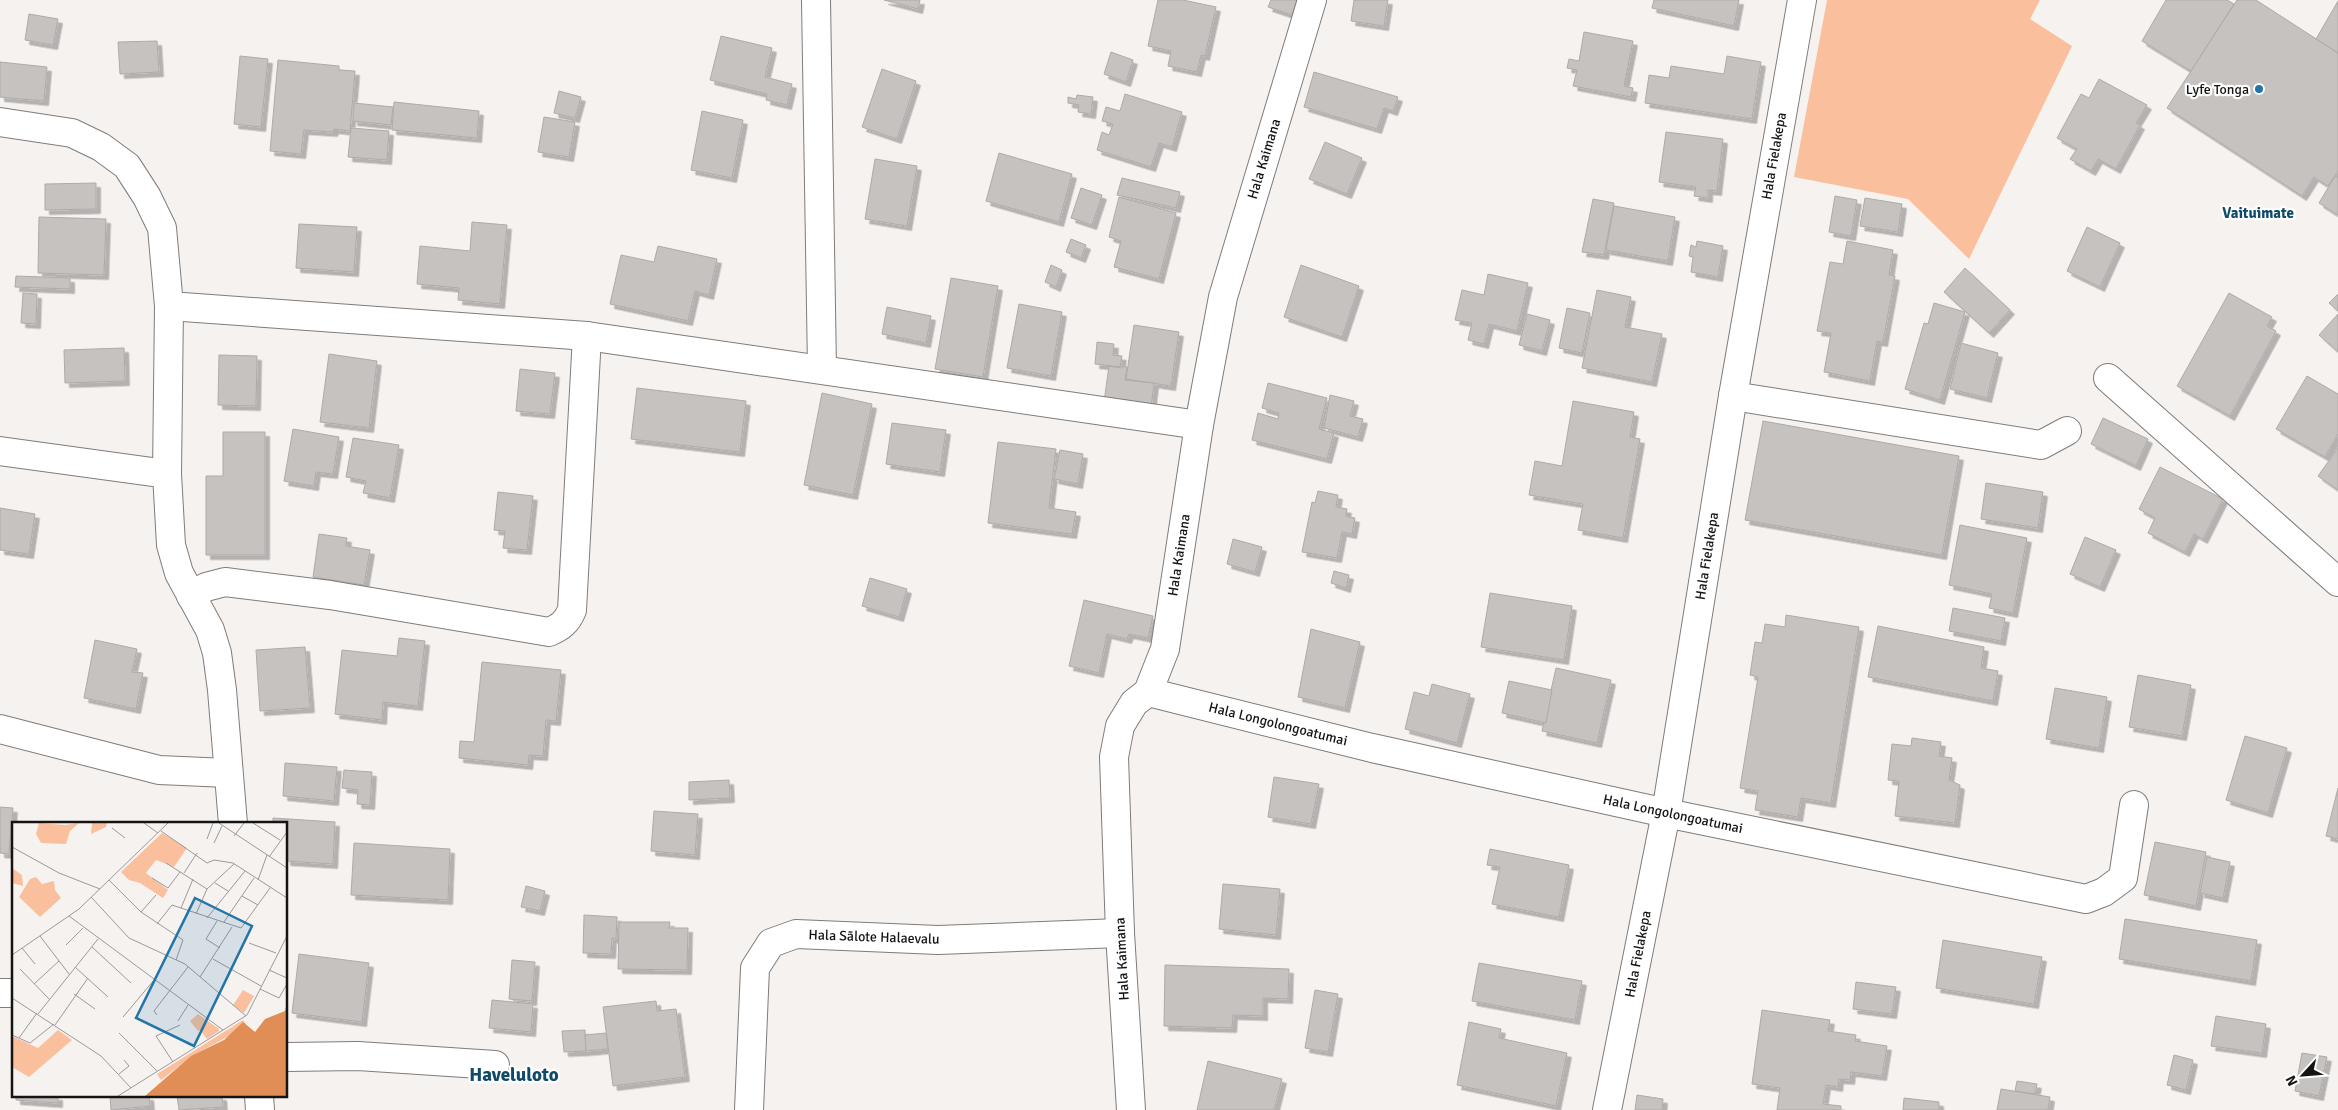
<svg xmlns="http://www.w3.org/2000/svg" width="2338" height="1110" font-family="Signika,sans-serif">
<style>
.green{fill:#fac09e}
.building{fill:#c5c2c0;stroke:#aeaaa8;filter:url(#shadow)}
.lines{fill:none;stroke-linecap:round;stroke-linejoin:round}
.street-casing{stroke:#7f7c7a;stroke-width:30}
.secondary-casing{stroke:#7f7c7a;stroke-width:30}
.street{stroke:#fff;stroke-width:28}
.secondary{stroke:#fff;stroke-width:28}
.poi-dot{fill:#2275a6;stroke:#fff;stroke-width:2}
.labels{text-anchor:middle;dominant-baseline:central;stroke-width:4.5;stroke-linejoin:round;paint-order:stroke}
.poi-label{font-size:14px;fill:#151413;stroke:#fff;text-anchor:end}
.street-label{font-size:14px;fill:#151413;stroke:#fff}
.neighbourhood-label{font-size:15px;font-weight:bold;fill:#104a6b;stroke:#fff}
.district-label{font-size:19px;font-weight:bold;fill:#104a6b;stroke:#fff}
.inset-road{fill:none;stroke:#9c9998;stroke-width:1}
.view{fill:#2275a6;fill-opacity:0.15;stroke:#2275a6;stroke-width:2.5}
.inset-edge{fill:none;stroke:#151413;stroke-width:2.5}
</style>
<defs>
<filter id="shadow"><feDropShadow dx="4.5" dy="4.5" stdDeviation="0" flood-color="#0004"/></filter>
</defs>
<rect width="100%" height="100%" fill="#f6f2f0"/>
<polygon class="green" points="1827,0 2040,0 2030,19 2072,46 1969,259 1908,199 1794,177"/>
<g class="building">
<polygon points="884,0 920,0 918,9"/>
<polygon points="1158,0 1183,0 1216,7 1205,56 1201,55 1197,72 1168,66 1171,51 1148,46"/>
<polygon points="1271,0 1297,0 1292,15 1268,7"/>
<polygon points="1354,0 1388,0 1384,26 1351,21"/>
<polygon points="1654,0 1739,0 1734,26 1652,8"/>
<polygon points="2166,0 2227,0 2234,4 2191,71 2142,41"/>
<polygon points="2237,0 2256,0 2338,53 2338,171 2328,186 2314,177 2302,196 2167,108"/>
<polygon points="2338,1 2338,53 2316,39"/>
<polygon points="29,14 58,19 53,45 25,40"/>
<polygon points="1584,32 1633,41 1624,86 1633,88 1631,97 1573,86 1577,70 1567,68 1569,59 1579,61"/>
<polygon points="721,36 772,48 765,77 792,84 787,105 766,100 767,94 710,80"/>
<polygon points="157,41 159,72 120,74 118,42"/>
<polygon points="1111,52 1133,60 1126,82 1104,74"/>
<polygon points="240,56 268,59 261,127 234,124"/>
<polygon points="1727,56 1761,62 1752,119 1645,103 1649,75 1669,78 1671,66 1724,74"/>
<polygon points="278,60 339,66 339,70 355,71 350,131 334,129 333,132 304,130 301,154 270,151"/>
<polygon points="0,62 47,67 44,101 0,97"/>
<polygon points="882,69 916,81 897,139 862,127"/>
<polygon points="1314,72 1398,97 1393,111 1384,108 1377,129 1304,107"/>
<polygon points="2099,79 2147,105 2136,123 2140,125 2116,169 2098,159 2091,171 2070,159 2077,149 2057,138 2081,94 2089,98"/>
<polygon points="559,91 581,97 575,118 554,113"/>
<polygon points="1125,94 1182,112 1172,147 1159,143 1151,167 1097,150 1102,132 1109,135 1113,124 1102,121 1106,107 1120,111"/>
<polygon points="1077,95 1093,97 1091,114 1078,112 1079,105 1068,103 1068,97 1076,99"/>
<polygon points="394,102 479,111 477,138 392,130"/>
<polygon points="354,103 393,107 391,125 353,121"/>
<polygon points="702,111 743,120 732,178 691,170"/>
<polygon points="544,117 575,122 569,157 538,152"/>
<polygon points="351,128 389,131 387,160 348,157"/>
<polygon points="1666,132 1723,139 1717,191 1708,190 1708,198 1694,196 1696,187 1659,182"/>
<polygon points="1325,142 1362,158 1347,194 1309,179"/>
<polygon points="999,153 1072,174 1059,222 986,201"/>
<polygon points="875,159 917,166 907,226 865,219"/>
<polygon points="2335,176 2338,177 2338,215 2319,203"/>
<polygon points="1122,178 1180,192 1176,208 1117,195"/>
<polygon points="96,183 96,209 45,210 45,184"/>
<polygon points="1081,188 1102,195 1092,225 1071,218"/>
<polygon points="1835,196 1857,200 1851,236 1829,232"/>
<polygon points="1119,197 1176,213 1159,279 1114,267 1121,241 1109,237"/>
<polygon points="1865,198 1902,204 1898,232 1860,226"/>
<polygon points="1593,199 1614,203 1604,255 1582,252"/>
<polygon points="1614,206 1675,217 1668,261 1606,250"/>
<polygon points="39,217 106,219 104,275 38,273"/>
<polygon points="472,222 507,225 500,304 458,300 459,288 417,284 420,246 470,251"/>
<polygon points="299,224 357,227 354,272 296,268"/>
<polygon points="2087,227 2120,243 2100,287 2067,271"/>
<polygon points="1071,239 1086,245 1081,258 1066,252"/>
<polygon points="1697,241 1723,246 1718,277 1691,272 1693,257 1689,256 1691,245 1696,247"/>
<polygon points="1847,241 1893,250 1889,275 1895,276 1883,342 1877,341 1870,381 1824,372 1831,333 1817,331 1830,262 1843,264"/>
<polygon points="658,246 717,259 709,295 695,291 688,321 610,304 621,255 654,262"/>
<polygon points="1051,265 1062,270 1056,287 1045,282"/>
<polygon points="1301,265 1359,286 1342,337 1284,317"/>
<polygon points="1965,268 2010,310 1989,333 1944,292"/>
<polygon points="1488,274 1528,283 1517,331 1489,324 1484,344 1468,340 1472,323 1455,320 1462,290 1484,295"/>
<polygon points="16,276 70,278 70,289 15,287"/>
<polygon points="951,278 998,286 983,377 935,369"/>
<polygon points="1597,290 1631,297 1625,327 1662,334 1652,382 1582,368"/>
<polygon points="23,293 37,294 36,324 21,323"/>
<polygon points="2229,293 2272,317 2267,326 2276,331 2230,416 2177,386"/>
<polygon points="2338,294 2338,311 2329,303"/>
<polygon points="1934,303 1965,312 1940,400 1905,389 1924,323 1928,324"/>
<polygon points="1019,304 1062,312 1051,376 1007,368"/>
<polygon points="887,307 931,316 926,343 882,334"/>
<polygon points="1567,308 1590,313 1582,353 1559,348"/>
<polygon points="1527,314 1550,320 1542,351 1519,345"/>
<polygon points="2338,314 2338,352 2319,335"/>
<polygon points="1134,325 1179,332 1171,386 1126,379"/>
<polygon points="1097,342 1114,344 1113,355 1122,356 1120,367 1095,364"/>
<polygon points="1961,343 1998,353 1987,398 1950,389"/>
<polygon points="124,348 125,381 65,383 64,350"/>
<polygon points="329,354 377,361 369,428 320,422"/>
<polygon points="219,355 257,356 256,406 218,405"/>
<polygon points="1109,366 1122,368 1122,366 1127,367 1125,380 1154,383 1151,408 1104,402"/>
<polygon points="520,369 555,373 550,414 516,411"/>
<polygon points="2307,376 2338,394 2338,434 2325,457 2276,429"/>
<polygon points="1268,383 1327,398 1319,429 1334,433 1327,459 1252,440 1258,413 1278,419 1279,413 1262,408"/>
<polygon points="637,388 746,401 740,452 631,439"/>
<polygon points="822,393 872,404 853,495 804,485"/>
<polygon points="1330,395 1354,401 1350,416 1363,419 1358,437 1324,428"/>
<polygon points="1573,401 1634,412 1630,437 1640,439 1623,538 1578,530 1583,504 1529,495 1535,461 1562,466"/>
<polygon points="2103,418 2148,439 2136,466 2091,444"/>
<polygon points="1763,421 1959,456 1942,555 1745,520"/>
<polygon points="892,423 946,430 940,472 886,464"/>
<polygon points="293,429 339,437 333,474 316,472 314,486 284,481"/>
<polygon points="223,432 265,432 265,555 206,555 206,476 223,476"/>
<polygon points="353,438 399,445 390,498 363,493 366,481 346,477"/>
<polygon points="998,442 1056,449 1049,508 1076,512 1072,534 988,523"/>
<polygon points="2338,448 2338,490 2318,476"/>
<polygon points="1060,450 1083,454 1078,484 1054,479"/>
<polygon points="2160,467 2223,499 2203,539 2194,534 2185,552 2148,533 2155,518 2139,509"/>
<polygon points="1986,483 2043,492 2038,528 1981,519"/>
<polygon points="1318,491 1338,495 1336,507 1347,509 1346,516 1355,518 1352,534 1342,532 1337,558 1302,552 1312,502 1315,503"/>
<polygon points="498,492 533,496 527,550 503,548 505,531 494,530"/>
<polygon points="0,508 35,514 29,554 0,550"/>
<polygon points="1960,525 2027,538 2013,613 1989,608 1992,594 1949,585"/>
<polygon points="319,534 347,538 346,546 370,550 364,585 313,577"/>
<polygon points="2085,537 2116,550 2100,587 2070,574"/>
<polygon points="1233,539 1262,547 1255,572 1227,564"/>
<polygon points="1334,571 1349,575 1346,588 1331,583"/>
<polygon points="870,578 907,589 899,617 862,606"/>
<polygon points="1490,593 1572,606 1564,660 1481,647"/>
<polygon points="1084,600 1153,616 1148,638 1129,634 1127,639 1107,634 1099,673 1069,666"/>
<polygon points="1953,608 2005,618 2001,641 1949,631"/>
<polygon points="1786,615 1859,627 1831,803 1801,798 1798,817 1755,810 1758,791 1740,788 1758,677 1750,675 1755,642 1762,643 1765,624 1785,627"/>
<polygon points="1878,626 1984,647 1981,668 1998,671 1993,701 1868,677"/>
<polygon points="1311,629 1360,642 1345,708 1298,697"/>
<polygon points="399,638 425,641 418,706 383,702 382,720 335,714 342,650 397,656"/>
<polygon points="95,640 137,649 132,672 143,673 136,709 84,698"/>
<polygon points="305,647 310,708 260,711 256,650"/>
<polygon points="482,662 561,670 556,721 546,720 543,756 529,755 528,765 459,758 460,741 474,742"/>
<polygon points="1556,668 1611,680 1597,743 1542,731"/>
<polygon points="2138,675 2191,685 2182,736 2129,727"/>
<polygon points="1509,681 1552,690 1546,723 1502,713"/>
<polygon points="1432,684 1470,694 1457,743 1405,729 1414,692 1429,696"/>
<polygon points="2055,688 2107,697 2099,748 2046,739"/>
<polygon points="2245,736 2287,748 2268,813 2226,800"/>
<polygon points="1912,738 1941,742 1939,756 1952,758 1949,780 1960,785 1955,823 1895,816 1899,781 1888,780 1892,744 1911,746"/>
<polygon points="285,763 337,767 334,801 283,796"/>
<polygon points="344,770 372,772 370,805 357,804 358,790 342,788"/>
<polygon points="1274,777 1319,784 1311,824 1268,817"/>
<polygon points="729,780 730,798 689,800 689,782"/>
<polygon points="2338,788 2338,839 2326,836"/>
<polygon points="0,807 13,808 9,854 0,853"/>
<polygon points="654,811 698,814 695,855 651,851"/>
<polygon points="273,818 335,822 333,864 286,861 286,824 273,824"/>
<polygon points="2155,842 2206,852 2196,906 2144,895"/>
<polygon points="354,843 450,849 448,900 351,895"/>
<polygon points="1490,849 1569,865 1559,917 1492,904 1500,867 1487,865"/>
<polygon points="2207,857 2230,862 2223,898 2200,893"/>
<polygon points="1223,884 1280,889 1276,935 1219,929"/>
<polygon points="526,886 545,891 540,911 521,907"/>
<polygon points="584,915 617,917 616,939 612,938 611,954 583,953"/>
<polygon points="2125,919 2257,940 2251,981 2119,959"/>
<polygon points="619,922 670,922 669,928 688,928 687,970 618,969"/>
<polygon points="1943,940 2042,957 2034,1004 1936,988"/>
<polygon points="299,954 369,963 362,1022 292,1013"/>
<polygon points="512,960 535,962 532,1001 509,999"/>
<polygon points="1479,963 1582,981 1575,1020 1472,1001"/>
<polygon points="1165,965 1289,969 1288,999 1263,998 1263,1016 1233,1015 1232,1028 1164,1026"/>
<polygon points="1856,982 1896,987 1892,1014 1853,1009"/>
<polygon points="1315,990 1338,994 1328,1052 1305,1048"/>
<polygon points="492,1000 533,1004 531,1032 489,1028"/>
<polygon points="656,1001 657,1011 676,1009 685,1077 613,1086 603,1007"/>
<polygon points="1762,1010 1830,1020 1828,1031 1856,1035 1855,1041 1887,1046 1882,1076 1851,1072 1850,1080 1839,1079 1838,1087 1826,1085 1823,1104 1841,1106 1841,1110 1777,1110 1780,1088 1752,1084"/>
<polygon points="2216,1016 2266,1024 2262,1053 2211,1046"/>
<polygon points="1469,1022 1501,1029 1499,1038 1567,1053 1556,1106 1457,1085"/>
<polygon points="585,1030 586,1051 564,1052 562,1031"/>
<polygon points="606,1033 608,1049 586,1051 585,1035"/>
<polygon points="2302,1053 2327,1057 2319,1096 2295,1091"/>
<polygon points="2174,1055 2193,1060 2186,1090 2167,1085"/>
<polygon points="1208,1061 1282,1079 1274,1110 1197,1110"/>
<polygon points="2017,1081 2037,1084 2035,1094 2015,1091"/>
<polygon points="2001,1089 2050,1097 2048,1110 1997,1110"/>
<polygon points="1637,1095 1663,1099 1662,1110 1635,1110"/>
<polygon points="16,1096 58,1096 58,1103 16,1100"/>
<polygon points="110,1096 149,1096 150,1106 111,1110"/>
<polygon points="177,1096 222,1096 223,1107 179,1110"/>
<polygon points="1904,1098 1939,1102 1939,1110 1903,1110"/>
</g>
<g class="lines">
<g class="street-casing">
<g id="street">
<polyline points="816,0 822,369"/>
<polyline points="0,122 72,133 101,147 127,166 147,197 162,228 169,306 167,474 171,545 179,573 210,630 217,653 222,690 233,824"/>
<polyline points="169,306 587,336 1199,425"/>
<polyline points="2108,378 2338,582"/>
<polyline points="1733,396 2041,445 2067,431"/>
<polyline points="0,451 167,474"/>
<path d="M191,596L206,587L225,582L330,595L549,632C561,627 567,622 572,610L587,336"/>
<polyline points="1148,692 1372,748 1666,813 2086,899 2104,892 2123,878 2134,805"/>
<polyline points="0,729 159,770 228,773"/>
<polyline points="0,993 14,993"/>
<polyline points="286,1057 358,1056 495,1065"/>
<polyline points="259,1096 260,1110"/>
<polyline points="749,1110 755,968 771,943 796,934 938,940 1120,933"/>
<polyline points="1131,1110 1120,933 1114,757 1120,726 1134,703 1148,692 1165,649 1199,425 1223,297 1312,0"/>
</g>
</g>
<g class="secondary-casing">
<polyline id="secondary" points="1607,1110 1666,813 1733,396 1802,0"/>
</g>
<use href="#street" class="street"/>
<use href="#secondary" class="secondary"/>
</g>
<circle class="poi-dot" cx="2259" cy="89" r="5"/>
<g class="labels">
<g class="poi-label">
<text x="2249" y="89">Lyfe Tonga</text>
</g>
<g class="street-label">
<text transform="translate(1774 156) rotate(-80)">Hala Fielakepa</text>
<text transform="translate(1264 159) rotate(-73)">Hala Kaimana</text>
<text transform="translate(1179 555) rotate(-81)">Hala Kaimana</text>
<text transform="translate(1707 556) rotate(-81)">Hala Fielakepa</text>
<text transform="translate(1278 724) rotate(14)">Hala Longolongoatumai</text>
<text transform="translate(1673 814) rotate(12)">Hala Longolongoatumai</text>
<text transform="translate(874 937) rotate(2)">Hala Sālote Halaevalu</text>
<text transform="translate(1638 954) rotate(-79)">Hala Fielakepa</text>
<text transform="translate(1122 959) rotate(-93)">Hala Kaimana</text>
</g>
<g class="neighbourhood-label">
<text x="2258" y="213">Vaituimate</text>
</g>
<g class="district-label">
<text x="514" y="1075">Haveluloto</text>
</g>
</g>
<g transform="translate(12 822)">
<rect width="275" height="275" fill="#f6f2f0"/>
<path d="M27,1L53,3L67,1L58,9L54,22L29,21L24,12ZM80,1H95L94,5L79,12ZM150,11L175,26L162,45L144,38L134,51L156,68L151,76L128,61L117,58L109,50ZM0,46L10,53L11,64L0,61ZM24,55L30,62L42,59L43,68L49,76L28,95L7,75L18,57ZM231,168L242,174L232,191L221,183ZM186,192L207,207V209L195,217L188,208L186,209L178,199ZM231,198L235,204L180,234L149,258L145,252ZM46,208L60,218L17,255L0,245V214L26,226Z" fill="#fac09e"/>
<path d="M275,181V274H133L179,234L212,218L231,200L243,210L253,197L273,189Z" fill="#e18d56"/>
<path class="inset-road" d="M132,1L146,11M207,1L275,46M241,1L268,18M100,6L113,16M149,9L195,41L202,38L221,41L275,76M222,14L232,1M195,17L201,1M202,21L210,4M0,25L47,51L88,67M257,35L275,10M154,41L195,67M172,51L185,31M140,56L156,66L168,50M97,58L129,90L171,118L164,138M246,58L255,33M203,61L216,69M230,74L246,83M79,75L117,116L173,142L234,194M169,86L181,57M129,90L144,73M184,92L195,67L222,42M57,94L211,208M195,96L233,49M205,99L194,117L208,126M212,100L242,56M145,102L160,83L229,106L258,66M28,114L57,152M237,121L264,131M54,123L71,106M80,125L119,161M10,126L23,142M0,133L67,87L156,1M201,137L249,164M63,145L96,175M8,147L37,177M257,148L275,156M188,155L220,105M22,162L47,139M248,167L267,176L275,162M62,172L83,187M0,176L89,234L119,266M26,192L86,117M145,193L142,189L176,145M111,195L142,158M166,199L176,183M43,203L76,156M107,211L145,249M0,213L18,221L42,202M7,216L25,191M161,240L144,214L168,203M107,252L117,244L112,238M106,274L235,193L275,114"/>
<path class="view" d="M183,76L240,104L182,224L124,196Z"/>
<rect width="275" height="275" class="inset-edge"/>
</g>
<g transform="translate(2303 1075) rotate(244)" stroke="#ffffff" stroke-width="4" paint-order="stroke">
<path d="M0-4L9 19L0 12L-9 19Z" fill="#151413"/>
<text y="-8" font-size="14" font-weight="bold" text-anchor="middle" fill="#151413">N</text>
</g>
</svg>
